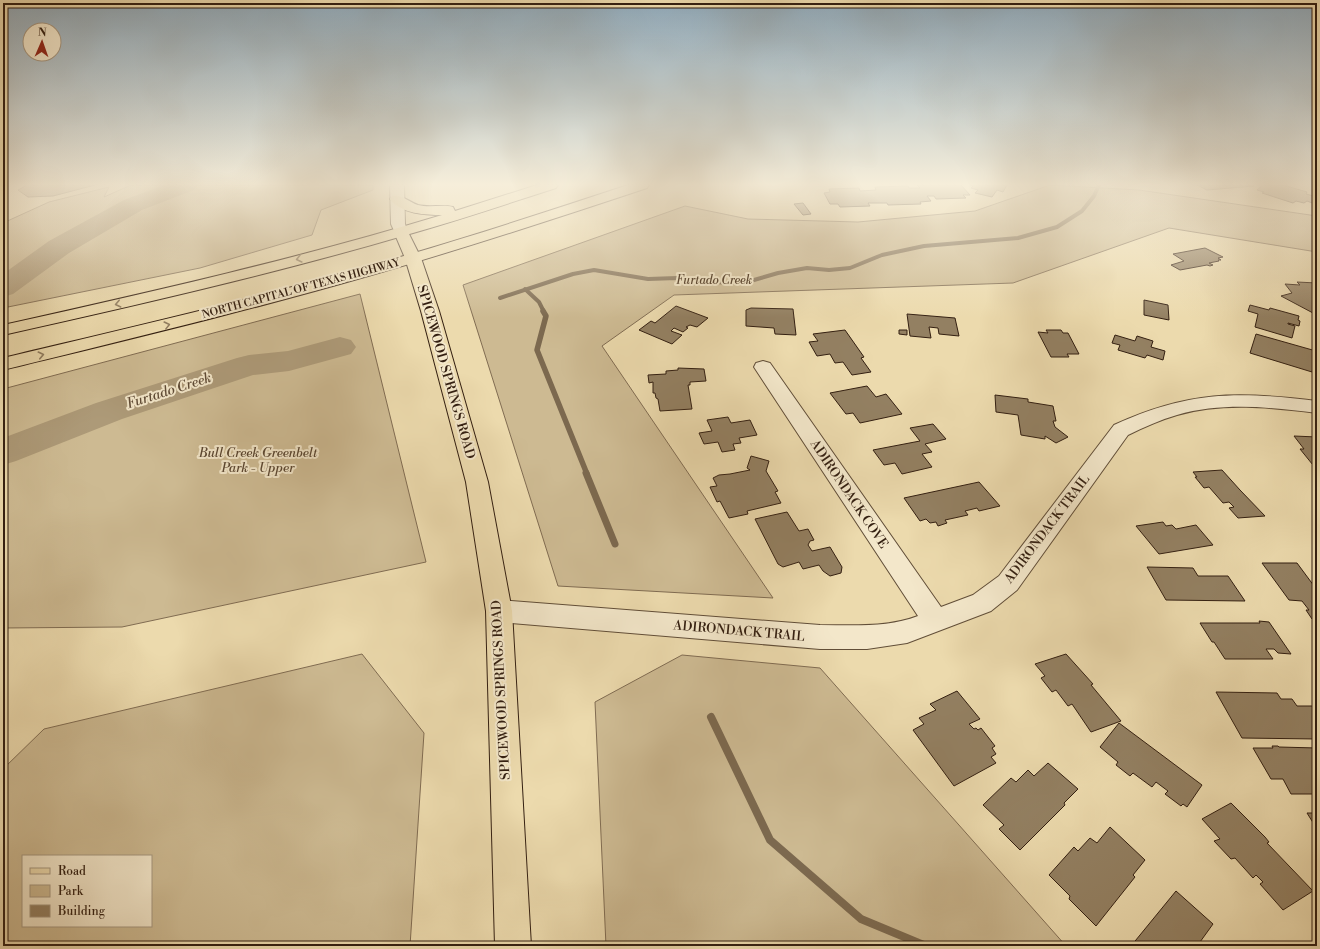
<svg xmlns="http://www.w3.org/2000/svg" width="1320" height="949" font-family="'Libre Bodoni',serif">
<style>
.green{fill:#cdba92;stroke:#806c52;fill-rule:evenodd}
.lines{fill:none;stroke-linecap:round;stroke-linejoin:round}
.stream-far3{stroke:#7c694f;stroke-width:4}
.stream-far2{stroke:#7c694f;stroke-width:5.5}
.stream-far1{stroke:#7c694f;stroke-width:7}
.stream{stroke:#7c694f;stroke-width:8}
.river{fill:#ad9a78;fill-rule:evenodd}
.building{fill:#938062;stroke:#331f11}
.minor-casing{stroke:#614e38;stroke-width:2}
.major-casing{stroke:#331f11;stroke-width:2}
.highway-casing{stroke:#331f11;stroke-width:2}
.minor{fill:#f3e7ca;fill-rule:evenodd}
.major{fill:#ecdaad;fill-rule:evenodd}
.highway{fill:#ecdaad;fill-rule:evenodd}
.oneway{stroke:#907c5f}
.labels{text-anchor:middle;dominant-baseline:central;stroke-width:4;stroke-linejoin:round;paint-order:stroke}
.far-street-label{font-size:11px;fill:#331f11;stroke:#f3e7ca}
.far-water-label{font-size:12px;font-style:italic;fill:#5e4a35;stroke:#f3e7ca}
.street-label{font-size:13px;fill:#331f11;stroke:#f3e7ca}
.park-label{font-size:13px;font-style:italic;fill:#5a4631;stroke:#f3e7ca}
.water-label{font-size:14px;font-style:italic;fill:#5e4a35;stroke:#f3e7ca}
</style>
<rect width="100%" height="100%" fill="#ecdaad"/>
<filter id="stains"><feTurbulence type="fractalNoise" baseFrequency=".005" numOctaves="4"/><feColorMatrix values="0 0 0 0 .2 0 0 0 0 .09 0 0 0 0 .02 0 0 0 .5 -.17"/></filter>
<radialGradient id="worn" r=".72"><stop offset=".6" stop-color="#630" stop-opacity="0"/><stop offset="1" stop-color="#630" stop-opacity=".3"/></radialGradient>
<g class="green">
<polygon points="131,185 373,185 373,190 321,210 312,235 200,268 3,308 3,223 49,202 109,187 104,197"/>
<polygon points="1050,185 1139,190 1317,216 1317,252 1169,228 1013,283 674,295 602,346 773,598 558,586 463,285 685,206 748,219 858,222 975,211"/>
<polygon points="360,294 426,562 122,627 3,628 3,389"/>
<path d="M362,654L424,733L410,946H3V769L44,729ZM23,856H151V926H23Z"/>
<polygon points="682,655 820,668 1066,946 606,946 595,702"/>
</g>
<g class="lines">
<g class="stream-far3">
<polyline points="525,289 539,302 544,312"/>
<polyline points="500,298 573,274 594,270 648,279 677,278 727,283 747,282 778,273 807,268 829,270 850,268 882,255 924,246 1018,238 1057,227 1082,211 1094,196 1099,185"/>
</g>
<polyline class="stream-far2" points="543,311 546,316 537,350 587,474"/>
<polyline class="stream-far1" points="586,473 615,544"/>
<polyline class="stream" points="711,717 770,840 861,919 926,946"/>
<g class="river">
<polygon points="164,185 198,185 194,190 142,210 69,253 13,294 3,297 3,274 49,241 124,200"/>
<polygon points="340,337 351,340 356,347 351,354 289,371 253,375 122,419 16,461 3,465 3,438 96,403 237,358 249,355 288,351"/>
</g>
</g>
<g class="building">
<polygon points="27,185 95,185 53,196 28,197 18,190"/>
<polygon points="917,185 961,185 970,195 963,195 966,198 936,199 934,196 927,196 931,201 920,202 921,204 888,205 887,203 868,203 870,206 840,207 838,204 830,204 824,193 830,192 829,189 859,188 860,191 876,190 875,187 908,186 909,188 920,188"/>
<polygon points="970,185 1007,185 1003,192 997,190 992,197 975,193 978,190 971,188 973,186"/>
<polygon points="1197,185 1252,185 1254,186 1207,190"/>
<polygon points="1263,185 1283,185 1307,192 1306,194 1314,196 1317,194 1317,206 1313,205 1315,204 1307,201 1304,203 1296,201 1293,203 1262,193 1264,192 1257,190"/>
<polygon points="803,203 811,214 803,215 794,204"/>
<polygon points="1205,248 1223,257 1218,258 1221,260 1218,260 1219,261 1209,263 1213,265 1210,266 1207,265 1180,270 1171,265 1184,261 1173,254"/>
<polygon points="1297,282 1317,283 1317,300 1313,301 1317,303 1317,312 1313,313 1281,296 1292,293 1285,284 1300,285"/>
<polygon points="1144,300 1168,305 1169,320 1144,315"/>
<polygon points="1250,305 1269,310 1270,308 1299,316 1298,320 1300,321 1299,326 1288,323 1288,324 1295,326 1292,338 1255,327 1258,314 1248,311"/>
<polygon points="676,306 708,318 697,327 690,325 686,327 688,328 683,332 674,328 671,331 682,335 672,344 639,330 651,321 655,323"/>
<polygon points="751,308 793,309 796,335 775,334 774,328 746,326 746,310"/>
<polygon points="907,314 955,318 959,336 939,334 938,328 929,327 931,338 910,336"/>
<polygon points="845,330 864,357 861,358 871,372 852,375 843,362 835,363 830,354 817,356 809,342 818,341 813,334"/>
<polygon points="899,330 907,330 907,335 899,334"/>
<polygon points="1046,330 1061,330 1063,333 1068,333 1079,354 1067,354 1069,357 1051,357 1038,332 1048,333"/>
<polygon points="1256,334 1316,351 1312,372 1250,353"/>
<polygon points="1115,335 1135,341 1137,336 1153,341 1151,347 1165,351 1163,360 1147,355 1145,358 1118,350 1120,345 1112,343"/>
<polygon points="678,368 704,369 706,381 690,382 690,385 688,385 692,409 660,411 658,399 656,398 655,393 653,393 653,382 649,383 648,375 666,374 666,371 678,370"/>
<polygon points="867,386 876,397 886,394 902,414 860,423 853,413 846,414 830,393"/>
<polygon points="995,395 1028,399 1028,402 1053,406 1056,421 1053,421 1055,427 1068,437 1056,443 1045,436 1045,439 1021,435 1018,415 996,412"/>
<polygon points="728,417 731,423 750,420 757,435 739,438 741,443 733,444 735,450 722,452 718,442 704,444 699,433 712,431 707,420"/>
<polygon points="933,424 946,439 925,444 932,452 922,454 932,467 902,474 895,463 884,465 873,450 920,441 910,428"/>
<polygon points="1294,436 1317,437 1317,470 1300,449 1304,449"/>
<polygon points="751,456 769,461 766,471 778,491 775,492 781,503 747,511 748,514 729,518 720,501 717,502 710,487 717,486 713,478 719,475 730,474 750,470 747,468"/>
<polygon points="1222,470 1240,490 1265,516 1238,518 1229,508 1234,507 1229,502 1223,503 1209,487 1204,488 1195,477 1197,477 1193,472"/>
<polygon points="979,482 1000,506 979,511 977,508 965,511 968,515 945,520 947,523 938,526 936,522 930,523 926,519 920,521 904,498"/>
<polygon points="787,512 799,531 808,529 814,540 810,541 808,545 812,551 830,547 842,567 841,573 830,576 823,571 819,565 803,569 799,562 783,567 778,564 755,519"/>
<polygon points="1163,522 1166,526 1172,525 1176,529 1196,525 1213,545 1159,554 1136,526"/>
<polygon points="1262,563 1297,563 1317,590 1317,621 1315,619 1312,619 1306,610 1309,610 1302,601 1289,600"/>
<polygon points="1147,567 1193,568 1198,576 1228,576 1245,601 1166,600"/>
<polygon points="1259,621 1269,622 1291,654 1278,653 1274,649 1266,649 1273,659 1225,659 1214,642 1212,642 1200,623 1260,623"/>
<polygon points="1066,654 1093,684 1091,685 1121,721 1091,732 1072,704 1068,706 1056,690 1052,692 1041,678 1045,676 1035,664"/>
<polygon points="957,691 980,719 969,724 974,729 976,728 978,730 981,728 995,746 992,748 996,754 991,757 996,763 954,786 913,730 924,724 919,718 936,710 930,704"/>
<polygon points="1216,692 1277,693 1281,699 1292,699 1297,706 1317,706 1317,739 1242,738"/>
<polygon points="1119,723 1202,785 1187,807 1183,804 1181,806 1165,794 1168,791 1156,782 1152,787 1133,773 1130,776 1116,765 1118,762 1100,747"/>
<polygon points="1272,746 1278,746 1279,747 1317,748 1317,794 1291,794 1283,779 1271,779 1253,748 1273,748"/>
<polygon points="1048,763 1078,789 1064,803 1065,805 1020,850 999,829 1004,825 983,805 1011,778 1016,782 1028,770 1034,776"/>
<polygon points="1231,803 1265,837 1269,842 1267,843 1313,891 1283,910 1260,884 1263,882 1256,875 1253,878 1235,858 1231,859 1214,841 1220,839 1202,819"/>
<polygon points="1307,813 1317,813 1317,829"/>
<polygon points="1110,827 1145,860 1133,875 1135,877 1096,926 1069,899 1070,896 1049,875 1074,847 1078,851 1090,838 1097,843"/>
<polygon points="1176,891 1213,924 1200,942 1202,944 1201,946 1131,946"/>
</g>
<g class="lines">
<g class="minor-casing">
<g id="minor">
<polygon points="390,185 404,185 405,224 408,232 406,235 401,236 396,235 391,224"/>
<path d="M763,361L770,363L941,607L973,595L999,576L1114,425C1188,391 1237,391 1317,401V413C1270,407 1222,402 1177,415C1160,420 1144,427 1128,435L1017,590L991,611L907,643L867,649H820L499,622L490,619L486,611L490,603L499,600L820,625C852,625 887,628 918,616L754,367L756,363Z"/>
</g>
</g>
<g class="major-casing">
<polygon id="major" points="401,228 406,229 408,232 421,258 439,311 488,482 512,611 531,946 495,946 486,611 466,482 421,311 405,258 394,232 396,229"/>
</g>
<g class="highway-casing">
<g id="highway">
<path d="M537,185H558L556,188C506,204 456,221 406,235C273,274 138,305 3,335V325C150,292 298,259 442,215C426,215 401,214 390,199L392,196C402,194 409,202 418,205C430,208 442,204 453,207L455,211Z"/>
<path d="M628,185H649L647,188C554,219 462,249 368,276C247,311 125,340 3,370V358C120,330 238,303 354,270C446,245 537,215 628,185Z"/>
</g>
</g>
<use href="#minor" class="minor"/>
<use href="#major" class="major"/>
<use href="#highway" class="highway"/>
</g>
<defs><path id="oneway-chevron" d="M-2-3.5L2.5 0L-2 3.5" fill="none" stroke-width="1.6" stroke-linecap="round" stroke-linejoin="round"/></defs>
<g class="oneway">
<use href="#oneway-chevron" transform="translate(299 259) rotate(166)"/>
<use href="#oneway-chevron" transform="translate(118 304) rotate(167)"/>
<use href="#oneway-chevron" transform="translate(167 325) rotate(-14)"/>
<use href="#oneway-chevron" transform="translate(41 355) rotate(-13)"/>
</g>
<linearGradient id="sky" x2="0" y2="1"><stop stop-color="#90aabb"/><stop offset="0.58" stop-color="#f6eeda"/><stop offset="1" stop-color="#f6eeda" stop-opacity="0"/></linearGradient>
<rect width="1320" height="318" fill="url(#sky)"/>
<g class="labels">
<g class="far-street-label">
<text transform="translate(301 289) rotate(-15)">NORTH CAPITAL OF TEXAS HIGHWAY</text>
</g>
<g class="far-water-label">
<text x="714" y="280">Furtado Creek</text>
</g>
<g class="street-label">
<text transform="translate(446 372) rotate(74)">SPICEWOOD SPRINGS ROAD</text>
<text transform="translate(849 494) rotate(56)">ADIRONDACK COVE</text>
<text transform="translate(1047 529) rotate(-53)">ADIRONDACK TRAIL</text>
<text transform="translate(739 631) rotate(5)">ADIRONDACK TRAIL</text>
<text transform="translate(501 690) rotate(-93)">SPICEWOOD SPRINGS ROAD</text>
</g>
<g class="park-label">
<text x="258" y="453">Bull Creek Greenbelt<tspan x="258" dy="15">Park - Upper</tspan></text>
</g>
<g class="water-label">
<text transform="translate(169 391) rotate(-18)">Furtado Creek</text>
</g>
</g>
<rect width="1320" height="949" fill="none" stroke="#ecdaad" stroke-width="16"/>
<rect x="4" y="4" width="1312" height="941" fill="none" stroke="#331f11" stroke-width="2"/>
<rect x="8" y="8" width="1304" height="933" fill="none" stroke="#331f11"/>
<rect x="22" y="855" width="130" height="72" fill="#f3e7ca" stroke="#a69780"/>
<rect x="30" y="868" width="20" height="6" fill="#ecdaad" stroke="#a69780"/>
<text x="58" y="875" font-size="12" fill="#331f11">Road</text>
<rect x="30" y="885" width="20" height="12" fill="#cdba92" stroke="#a69780"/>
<text x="58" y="895" font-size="12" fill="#331f11">Park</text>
<rect x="30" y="905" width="20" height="12" fill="#938062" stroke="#a69780"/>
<text x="58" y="915" font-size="12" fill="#331f11">Building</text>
<g transform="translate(42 42) rotate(2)"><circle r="19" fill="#f3e7ca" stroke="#a69780"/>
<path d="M0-3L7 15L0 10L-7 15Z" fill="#8f2418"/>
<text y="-6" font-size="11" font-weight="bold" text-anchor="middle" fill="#331f11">N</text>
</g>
<rect width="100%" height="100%" filter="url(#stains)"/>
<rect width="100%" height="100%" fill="url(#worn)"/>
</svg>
